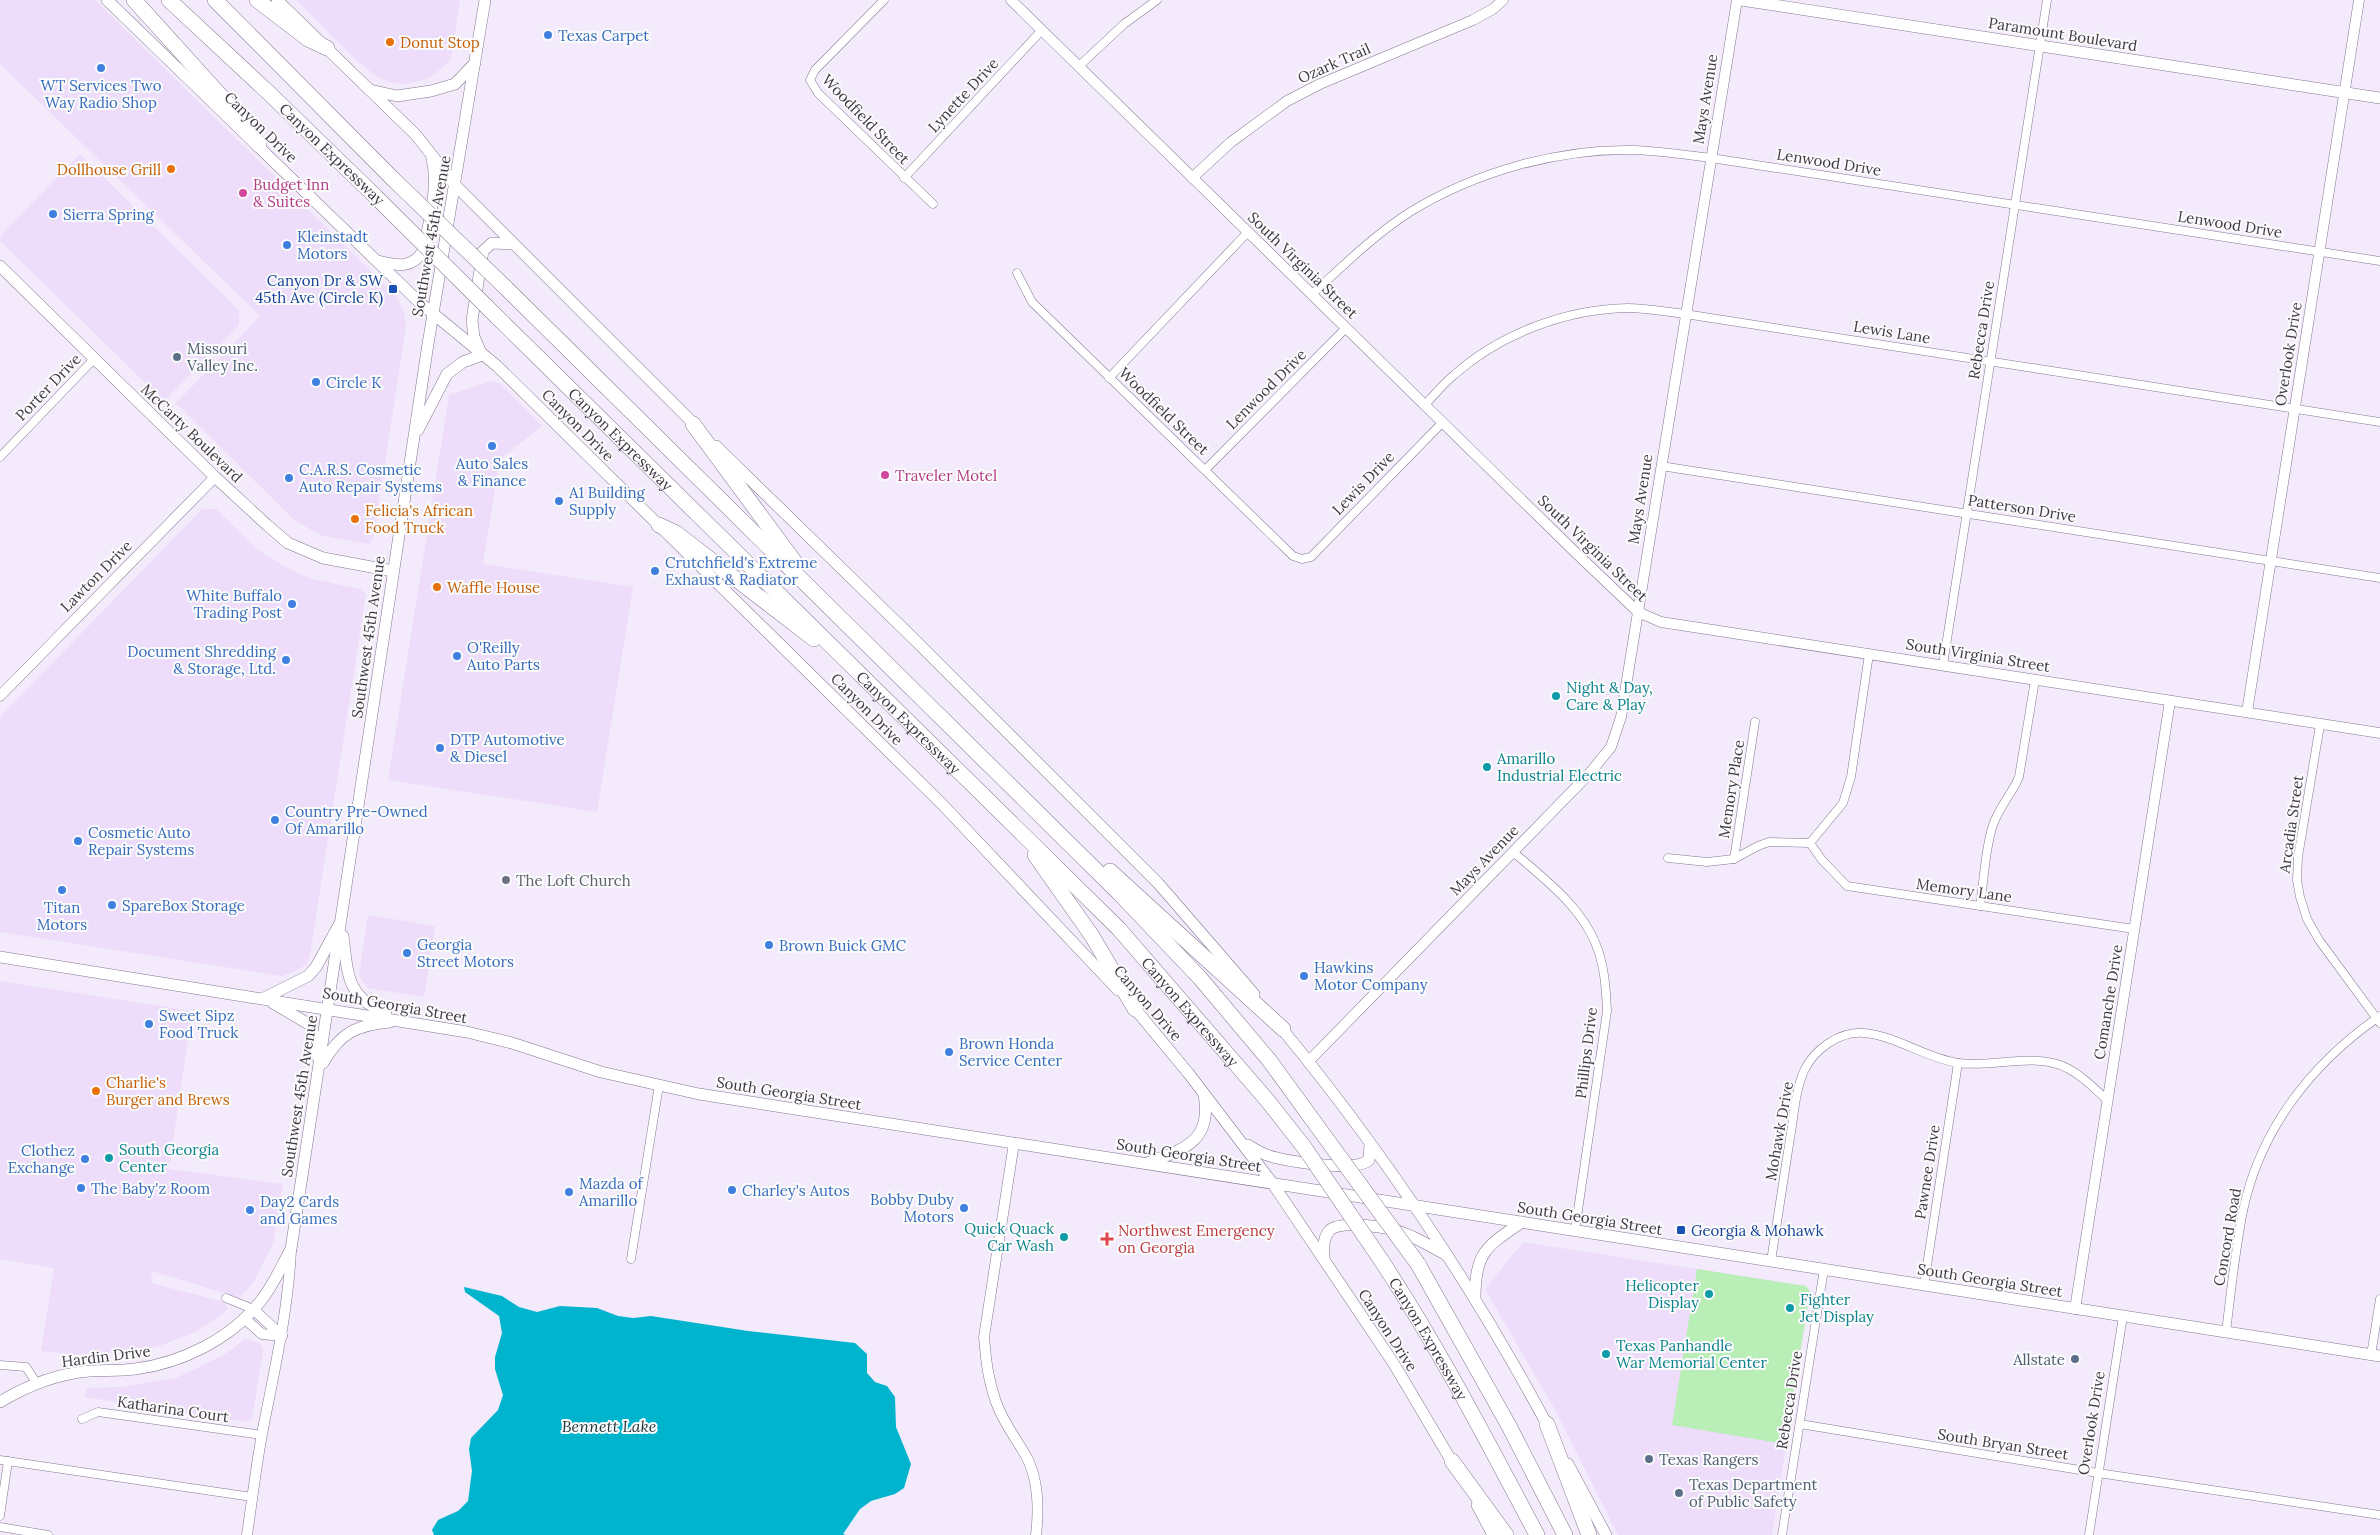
<svg xmlns="http://www.w3.org/2000/svg" width="2380" height="1535" font-family="Lora,serif">
<style>
.built{fill:#edddfa}
.green{fill:#baeeb7}
.water{fill:#00b4ce}
.lines{fill:none;stroke-linecap:round;stroke-linejoin:round}
.minor-casing{stroke:#847690;stroke-width:9}
.tertiary-casing{stroke:#847690;stroke-width:11}
.secondary-casing{stroke:#847690;stroke-width:12}
.motorway-casing{stroke:#847690;stroke-width:16}
.minor{stroke:#fff;stroke-width:8}
.tertiary{stroke:#fff;stroke-width:10}
.secondary{stroke:#fff;stroke-width:11}
.motorway{stroke:#fff;stroke-width:15}
.motorway-bridge-casing{stroke:#847690;stroke-width:16;stroke-linecap:butt}
.motorway-bridge{stroke:#fff;stroke-width:15}
.shop-dot{fill:#3f7fe0;stroke:#fbfbfb;stroke-width:2}
.food-dot{fill:#e8710a;stroke:#fbfbfb;stroke-width:2}
.hotel-dot{fill:#d1479c;stroke:#fbfbfb;stroke-width:2}
.transit-dot{fill:#1a4fb4;stroke:#fbfbfb;stroke-width:2}
.service-dot{fill:#5c6f8a;stroke:#fbfbfb;stroke-width:2}
.culture-dot{fill:#0f9aa8;stroke:#fbfbfb;stroke-width:2}
.worship-dot{fill:#6b7280;stroke:#fbfbfb;stroke-width:2}
.health-dot{fill:#e0444e;stroke:#fbfbfb;stroke-width:2}
.labels{text-anchor:middle;dominant-baseline:central;stroke-width:4;stroke-linejoin:round;paint-order:stroke}
.street-label{font-size:15px;fill:#3f3844;stroke:#fbfbfb}
.shop-label{font-size:15px;fill:#366cbe;stroke:#fbfbfb;text-anchor:start}
.food-label{font-size:15px;fill:#c56008;stroke:#fbfbfb;text-anchor:start}
.hotel-label{font-size:15px;fill:#b23c85;stroke:#fbfbfb;text-anchor:start}
.transit-label{font-size:15px;fill:#164399;stroke:#fbfbfb;text-anchor:end}
.service-label{font-size:15px;fill:#4e5e75;stroke:#fbfbfb;text-anchor:start}
.culture-label{font-size:15px;fill:#0d838f;stroke:#fbfbfb;text-anchor:start}
.worship-label{font-size:15px;fill:#5b616d;stroke:#fbfbfb;text-anchor:start}
.health-label{font-size:15px;fill:#be3a42;stroke:#fbfbfb;text-anchor:start}
.water-label{font-size:16px;font-style:italic;fill:#1f373c;stroke:#fbfbfb}
</style>
<rect width="100%" height="100%" fill="#f3eafb"/>
<g class="built">
<polygon points="0,0 95,0 396,296 404,312 406,327 373,540 368,544 320,535 293,519 176,403 260,316 0,64"/>
<polygon points="296,0 460,0 452,53 448,63 428,79 404,84 389,82 377,77 355,59"/>
<polygon points="80,154 239,310 239,325 164,401 0,241 1,235"/>
<polygon points="492,381 501,384 542,426 493,465 498,471 483,564 633,587 597,812 388,780 449,395"/>
<polygon points="202,509 216,509 258,550 291,570 312,579 361,589 366,594 310,955 307,963 300,969 282,976 0,932 0,717"/>
<polygon points="368,915 435,926 424,997 368,988 359,976"/>
<polygon points="0,981 192,1011 169,1169 283,1184 273,1244 254,1281 240,1298 152,1271 151,1283 224,1302 228,1309 220,1316 193,1333 162,1345 138,1351 76,1355 41,1351 54,1268 0,1259"/>
<polygon points="1523,1242 1806,1286 1810,1292 1772,1535 1618,1535 1554,1408 1485,1289"/>
<polygon points="245,1339 260,1343 263,1350 252,1419 247,1422 84,1397 87,1388 121,1387 176,1378 224,1355"/>
</g>
<polygon class="green" points="1697,1269 1806,1286 1810,1292 1785,1444 1672,1425"/>
<polygon class="water" points="464,1287 502,1296 519,1307 537,1312 560,1306 597,1308 618,1316 633,1318 651,1316 748,1331 855,1343 867,1354 867,1373 875,1382 887,1386 895,1397 896,1427 911,1464 904,1488 895,1494 871,1501 860,1509 843,1534 846,1535 434,1535 432,1530 438,1520 458,1511 468,1501 472,1471 469,1449 471,1438 498,1410 503,1395 495,1369 495,1357 502,1333 499,1316 465,1292"/>
<g class="lines">
<g class="minor-casing">
<g id="minor">
<polyline points="884,0 815,70 810,80 818,93 933,204"/>
<polyline points="1078,67 1124,24 1157,0"/>
<polyline points="904,178 1042,30"/>
<polyline points="1017,273 1032,302 1293,556 1302,559 1311,557 1442,423"/>
<path d="M1311,295C1343,266 1374,235 1410,212C1475,172 1559,148 1635,150C1660,151 1686,155 1711,158L2380,261"/>
<polyline points="1109,378 1248,232"/>
<path d="M1425,405C1434,395 1443,384 1454,375C1500,334 1566,309 1628,308C1647,308 1666,312 1685,314L2380,422"/>
<polyline points="0,457 94,359"/>
<polyline points="1661,466 2380,578"/>
<polyline points="1205,470 1346,328"/>
<polyline points="1869,654 1851,777 1843,803 1810,843 1822,860 1847,886 2134,929"/>
<polyline points="1943,665 2047,0"/>
<polyline points="2320,725 2298,857 2297,880 2300,897 2307,919 2319,940 2380,1023"/>
<path d="M1513,852C1546,880 1586,910 1599,953C1605,972 1606,991 1607,1011L1575,1231"/>
<polyline points="1668,858 1707,862 1734,859 1758,846 1769,842 1810,843"/>
<polyline points="1734,859 1755,722"/>
<path d="M1980,906C1984,881 1985,848 1993,825C1999,807 2012,794 2019,777L2035,680"/>
<polyline points="631,1259 659,1085"/>
<path d="M1771,1261C1777,1220 1784,1179 1790,1138C1794,1116 1795,1091 1804,1071C1814,1049 1840,1031 1864,1033C1897,1036 1925,1058 1958,1063C1993,1068 2038,1051 2069,1069C2084,1077 2095,1089 2107,1100"/>
<polyline points="1924,1285 1958,1063"/>
<polyline points="226,1298 253,1309"/>
<path d="M2226,1332C2231,1292 2235,1251 2243,1211C2260,1129 2312,1063 2380,1016"/>
<polyline points="2371,1355 2380,1299"/>
<polyline points="0,1365 26,1367 37,1384"/>
<polyline points="82,1419 98,1412 262,1435"/>
<polyline points="1800,1424 2098,1473 2380,1515"/>
<polyline points="0,1460 252,1497"/>
<polyline points="0,1516 8,1461"/>
<polyline points="0,1527 48,1535"/>
<polyline points="1782,1535 1824,1269"/>
<polyline points="2089,1535 2123,1316"/>
</g>
</g>
<g class="tertiary-casing">
<g id="tertiary">
<polyline points="1011,0 1577,554 1638,612 1661,622 2380,733"/>
<polyline points="1192,178 1231,142 1287,101 1320,84 1473,20 1493,9 1503,0"/>
<polyline points="0,696 215,477"/>
<polyline points="2247,712 2359,0"/>
<polyline points="1308,1062 1589,774 1611,747 1621,717 1737,0"/>
<path d="M1014,1143L984,1337C986,1360 988,1380 996,1402C1003,1422 1015,1437 1026,1456C1039,1480 1039,1509 1036,1535"/>
<polyline points="253,1309 282,1336"/>
<polyline points="2075,1309 2170,701"/>
<polyline points="244,1318 262,1334 282,1336"/>
<path d="M247,1535C252,1501 256,1467 262,1434C274,1372 288,1312 291,1250"/>
</g>
</g>
<g class="secondary-casing">
<g id="secondary">
<polyline points="107,0 419,302 497,366 556,424 941,803 1118,990"/>
<polyline points="277,0 416,135 456,186 699,429"/>
<polyline points="1741,0 2380,98"/>
<polyline points="370,90 397,96 431,91 455,84 475,63"/>
<path d="M378,261C397,266 414,269 424,249C429,220 439,188 432,158"/>
<polyline points="0,266 215,477 267,525 288,543 323,558 393,571"/>
<polyline points="418,430 447,374 463,362 482,355 474,337 472,320 483,251 492,243 514,244"/>
<polyline points="716,446 920,645 1158,883 1254,994"/>
<path d="M343,936C348,974 346,997 386,1013"/>
<polyline points="0,957 467,1032 512,1043 601,1072 699,1094 2380,1356"/>
<polyline points="264,998 308,976 316,967 339,925"/>
<polyline points="273,1003 312,1026 317,1056"/>
<polyline points="1131,1004 1189,1074 1273,1184 1394,1364 1455,1467"/>
<path d="M1278,1024C1382,1150 1473,1286 1550,1430"/>
<path d="M323,1063C340,1033 356,1025 390,1022"/>
<path d="M1248,1145C1257,1151 1266,1156 1277,1158C1294,1162 1357,1172 1369,1160L1370,1144"/>
<path d="M1147,1163C1183,1150 1213,1141 1204,1095"/>
<path d="M1324,1260C1324,1250 1322,1238 1330,1230C1341,1220 1390,1227 1403,1233C1418,1238 1431,1247 1445,1254"/>
<path d="M1475,1297C1475,1252 1487,1246 1522,1222"/>
<path d="M0,1402C28,1385 57,1374 89,1371C105,1370 120,1371 135,1369C182,1363 230,1339 260,1302C273,1286 281,1267 291,1249L428,344L485,0"/>
<polyline points="1568,1464 1606,1535"/>
<polyline points="1477,1505 1493,1535"/>
</g>
</g>
<g class="motorway-casing">
<g id="motorway">
<polyline points="134,0 248,126 259,145"/>
<polyline points="169,0 271,95 376,197"/>
<polyline points="215,0 393,179"/>
<polyline points="257,0 308,39 327,48"/>
<polyline points="505,287 1119,893 1200,978 1269,1060 1336,1152"/>
<path id="s1" d="M487,307L1119,929L1267,1100L1304,1147"/>
<polyline points="693,424 794,561"/>
<polyline points="659,525 676,533 814,639"/>
<polyline points="1035,855 1092,936 1135,1009"/>
<polyline points="1110,871 1283,1029"/>
<path id="s2" d="M1381,1260C1439,1348 1487,1441 1537,1535"/>
<polyline points="1418,1264 1509,1426 1565,1535"/>
<polyline points="1547,1424 1589,1535"/>
<polyline points="1452,1461 1506,1535"/>
</g>
</g>
<use href="#minor" class="minor"/>
<use href="#tertiary" class="tertiary"/>
<use href="#secondary" class="secondary"/>
<use href="#motorway" class="motorway"/>
<g class="motorway-bridge-casing">
<g id="motorway-bridge">
<polyline points="393,179 505,287"/>
<polyline points="376,197 487,307"/>
<polyline points="1304,1147 1381,1260"/>
<polyline points="1336,1152 1418,1264"/>
</g>
</g>
<use href="#motorway-bridge" class="motorway-bridge"/>
</g>
<g class="shop-dot">
<circle cx="548" cy="35" r="5"/>
<circle cx="101" cy="68" r="5"/>
<circle cx="53" cy="214" r="5"/>
<circle cx="287" cy="245" r="5"/>
<circle cx="316" cy="382" r="5"/>
<circle cx="492" cy="446" r="5"/>
<circle cx="289" cy="478" r="5"/>
<circle cx="559" cy="501" r="5"/>
<circle cx="655" cy="571" r="5"/>
<circle cx="292" cy="604" r="5"/>
<circle cx="457" cy="656" r="5"/>
<circle cx="286" cy="660" r="5"/>
<circle cx="440" cy="748" r="5"/>
<circle cx="275" cy="820" r="5"/>
<circle cx="78" cy="841" r="5"/>
<circle cx="62" cy="890" r="5"/>
<circle cx="112" cy="905" r="5"/>
<circle cx="769" cy="945" r="5"/>
<circle cx="407" cy="953" r="5"/>
<circle cx="1304" cy="976" r="5"/>
<circle cx="149" cy="1024" r="5"/>
<circle cx="949" cy="1052" r="5"/>
<circle cx="85" cy="1159" r="5"/>
<circle cx="81" cy="1188" r="5"/>
<circle cx="732" cy="1190" r="5"/>
<circle cx="569" cy="1192" r="5"/>
<circle cx="964" cy="1208" r="5"/>
<circle cx="250" cy="1210" r="5"/>
</g>
<g class="food-dot">
<circle cx="390" cy="42" r="5"/>
<circle cx="171" cy="169" r="5"/>
<circle cx="355" cy="519" r="5"/>
<circle cx="437" cy="587" r="5"/>
<circle cx="96" cy="1091" r="5"/>
</g>
<g class="hotel-dot">
<circle cx="243" cy="193" r="5"/>
<circle cx="885" cy="475" r="5"/>
</g>
<g class="transit-dot">
<rect x="388" y="284" width="10" height="10" rx="2.5"/>
<rect x="1676" y="1225" width="10" height="10" rx="2.5"/>
</g>
<g class="service-dot">
<circle cx="177" cy="357" r="5"/>
<circle cx="2075" cy="1359" r="5"/>
<circle cx="1649" cy="1459" r="5"/>
<circle cx="1679" cy="1493" r="5"/>
</g>
<g class="culture-dot">
<circle cx="1556" cy="696" r="5"/>
<circle cx="1487" cy="767" r="5"/>
<circle cx="109" cy="1158" r="5"/>
<circle cx="1064" cy="1237" r="5"/>
<circle cx="1709" cy="1294" r="5"/>
<circle cx="1790" cy="1308" r="5"/>
<circle cx="1606" cy="1354" r="5"/>
</g>
<circle class="worship-dot" cx="506" cy="880" r="5"/>
<path class="health-dot" d="M1104.5 1231.5h5v5h5v5h-5v5h-5v-5h-5v-5h5z"/>
<g class="labels">
<g class="street-label">
<text transform="translate(2063 34) rotate(9)">Paramount Boulevard</text>
<text transform="translate(1334 63) rotate(-24)">Ozark Trail</text>
<text transform="translate(963 95) rotate(-47)">Lynette Drive</text>
<text transform="translate(1705 99) rotate(-81)">Mays Avenue</text>
<text transform="translate(866 119) rotate(46)">Woodfield Street</text>
<text transform="translate(261 127) rotate(44)">Canyon Drive</text>
<text transform="translate(332 154) rotate(44)">Canyon Expressway</text>
<text transform="translate(1829 162) rotate(9)">Lenwood Drive</text>
<text transform="translate(2230 224) rotate(9)">Lenwood Drive</text>
<text transform="translate(431 236) rotate(-80)">Southwest 45th Avenue</text>
<text transform="translate(1303 265) rotate(44)">South Virginia Street</text>
<text transform="translate(1981 330) rotate(-81)">Rebecca Drive</text>
<text transform="translate(1892 332) rotate(9)">Lewis Lane</text>
<text transform="translate(2288 354) rotate(-81)">Overlook Drive</text>
<text transform="translate(48 387) rotate(-46)">Porter Drive</text>
<text transform="translate(1266 389) rotate(-45)">Lenwood Drive</text>
<text transform="translate(1164 411) rotate(44)">Woodfield Street</text>
<text transform="translate(578 425) rotate(45)">Canyon Drive</text>
<text transform="translate(192 433) rotate(44)">McCarty Boulevard</text>
<text stroke="none"><textPath href="#s1" startOffset="188">Canyon Expressway</textPath></text>
<text transform="translate(1363 483) rotate(-46)">Lewis Drive</text>
<text transform="translate(1640 499) rotate(-81)">Mays Avenue</text>
<text transform="translate(2022 508) rotate(9)">Patterson Drive</text>
<text transform="translate(1593 548) rotate(44)">South Virginia Street</text>
<text transform="translate(96 576) rotate(-45)">Lawton Drive</text>
<text transform="translate(368 637) rotate(-82)">Southwest 45th Avenue</text>
<text transform="translate(1978 655) rotate(9)">South Virginia Street</text>
<text transform="translate(867 709) rotate(45)">Canyon Drive</text>
<text stroke="none"><textPath href="#s1" startOffset="592">Canyon Expressway</textPath></text>
<text transform="translate(1731 789) rotate(-81)">Memory Place</text>
<text transform="translate(2291 824) rotate(-82)">Arcadia Street</text>
<text transform="translate(1484 860) rotate(-46)">Mays Avenue</text>
<text transform="translate(1964 890) rotate(8)">Memory Lane</text>
<text transform="translate(2108 1002) rotate(-81)">Comanche Drive</text>
<text transform="translate(1148 1003) rotate(49)">Canyon Drive</text>
<text transform="translate(395 1005) rotate(10)">South Georgia Street</text>
<text stroke="none"><textPath href="#s1" startOffset="996">Canyon Expressway</textPath></text>
<text transform="translate(1586 1053) rotate(-83)">Phillips Drive</text>
<text transform="translate(789 1093) rotate(9)">South Georgia Street</text>
<text transform="translate(299 1096) rotate(-81)">Southwest 45th Avenue</text>
<text transform="translate(1779 1131) rotate(-80)">Mohawk Drive</text>
<text transform="translate(1189 1155) rotate(9)">South Georgia Street</text>
<text transform="translate(1927 1172) rotate(-81)">Pawnee Drive</text>
<text transform="translate(1590 1218) rotate(9)">South Georgia Street</text>
<text transform="translate(2227 1237) rotate(-80)">Concord Road</text>
<text transform="translate(1990 1280) rotate(9)">South Georgia Street</text>
<text transform="translate(1388 1330) rotate(57)">Canyon Drive</text>
<text stroke="none"><textPath href="#s2" startOffset="92">Canyon Expressway</textPath></text>
<text transform="translate(106 1356) rotate(-7)">Hardin Drive</text>
<text transform="translate(1789 1400) rotate(-81)">Rebecca Drive</text>
<text transform="translate(173 1409) rotate(8)">Katharina Court</text>
<text transform="translate(2091 1423) rotate(-81)">Overlook Drive</text>
<text transform="translate(2003 1444) rotate(9)">South Bryan Street</text>
</g>
<g class="shop-label">
<text x="558" y="35">Texas Carpet</text>
<text x="101" y="85" text-anchor="middle">WT Services Two<tspan x="101" dy="17">Way Radio Shop</tspan></text>
<text x="63" y="214">Sierra Spring</text>
<text x="297" y="236">Kleinstadt<tspan x="297" dy="17">Motors</tspan></text>
<text x="326" y="382">Circle K</text>
<text x="492" y="463" text-anchor="middle">Auto Sales<tspan x="492" dy="17">&amp; Finance</tspan></text>
<text x="299" y="469">C.A.R.S. Cosmetic<tspan x="299" dy="17">Auto Repair Systems</tspan></text>
<text x="569" y="492">A1 Building<tspan x="569" dy="17">Supply</tspan></text>
<text x="665" y="562">Crutchfield's Extreme<tspan x="665" dy="17">Exhaust &amp; Radiator</tspan></text>
<text x="282" y="595" text-anchor="end">White Buffalo<tspan x="282" dy="17">Trading Post</tspan></text>
<text x="467" y="647">O'Reilly<tspan x="467" dy="17">Auto Parts</tspan></text>
<text x="276" y="651" text-anchor="end">Document Shredding<tspan x="276" dy="17">&amp; Storage, Ltd.</tspan></text>
<text x="450" y="739">DTP Automotive<tspan x="450" dy="17">&amp; Diesel</tspan></text>
<text x="285" y="811">Country Pre-Owned<tspan x="285" dy="17">Of Amarillo</tspan></text>
<text x="88" y="832">Cosmetic Auto<tspan x="88" dy="17">Repair Systems</tspan></text>
<text x="122" y="905">SpareBox Storage</text>
<text x="62" y="907" text-anchor="middle">Titan<tspan x="62" dy="17">Motors</tspan></text>
<text x="417" y="944">Georgia<tspan x="417" dy="17">Street Motors</tspan></text>
<text x="779" y="945">Brown Buick GMC</text>
<text x="1314" y="967">Hawkins<tspan x="1314" dy="17">Motor Company</tspan></text>
<text x="159" y="1015">Sweet Sipz<tspan x="159" dy="17">Food Truck</tspan></text>
<text x="959" y="1043">Brown Honda<tspan x="959" dy="17">Service Center</tspan></text>
<text x="75" y="1150" text-anchor="end">Clothez<tspan x="75" dy="17">Exchange</tspan></text>
<text x="579" y="1183">Mazda of<tspan x="579" dy="17">Amarillo</tspan></text>
<text x="91" y="1188">The Baby'z Room</text>
<text x="742" y="1190">Charley's Autos</text>
<text x="954" y="1199" text-anchor="end">Bobby Duby<tspan x="954" dy="17">Motors</tspan></text>
<text x="260" y="1201">Day2 Cards<tspan x="260" dy="17">and Games</tspan></text>
</g>
<g class="food-label">
<text x="400" y="42">Donut Stop</text>
<text x="161" y="169" text-anchor="end">Dollhouse Grill</text>
<text x="365" y="510">Felicia's African<tspan x="365" dy="17">Food Truck</tspan></text>
<text x="447" y="587">Waffle House</text>
<text x="106" y="1082">Charlie's<tspan x="106" dy="17">Burger and Brews</tspan></text>
</g>
<g class="hotel-label">
<text x="253" y="184">Budget Inn<tspan x="253" dy="17">&amp; Suites</tspan></text>
<text x="895" y="475">Traveler Motel</text>
</g>
<g class="transit-label">
<text x="383" y="280">Canyon Dr &amp; SW<tspan x="383" dy="17">45th Ave (Circle K)</tspan></text>
<text x="1691" y="1230" text-anchor="start">Georgia &amp; Mohawk</text>
</g>
<g class="service-label">
<text x="187" y="348">Missouri<tspan x="187" dy="17">Valley Inc.</tspan></text>
<text x="2065" y="1359" text-anchor="end">Allstate</text>
<text x="1659" y="1459">Texas Rangers</text>
<text x="1689" y="1484">Texas Department<tspan x="1689" dy="17">of Public Safety</tspan></text>
</g>
<g class="culture-label">
<text x="1566" y="687">Night &amp; Day,<tspan x="1566" dy="17">Care &amp; Play</tspan></text>
<text x="1497" y="758">Amarillo<tspan x="1497" dy="17">Industrial Electric</tspan></text>
<text x="119" y="1149">South Georgia<tspan x="119" dy="17">Center</tspan></text>
<text x="1054" y="1228" text-anchor="end">Quick Quack<tspan x="1054" dy="17">Car Wash</tspan></text>
<text x="1699" y="1285" text-anchor="end">Helicopter<tspan x="1699" dy="17">Display</tspan></text>
<text x="1800" y="1299">Fighter<tspan x="1800" dy="17">Jet Display</tspan></text>
<text x="1616" y="1345">Texas Panhandle<tspan x="1616" dy="17">War Memorial Center</tspan></text>
</g>
<g class="worship-label">
<text x="516" y="880">The Loft Church</text>
</g>
<g class="health-label">
<text x="1118" y="1230">Northwest Emergency<tspan x="1118" dy="17">on Georgia</tspan></text>
</g>
<g class="water-label">
<text x="609" y="1426">Bennett Lake</text>
</g>
</g>
</svg>
